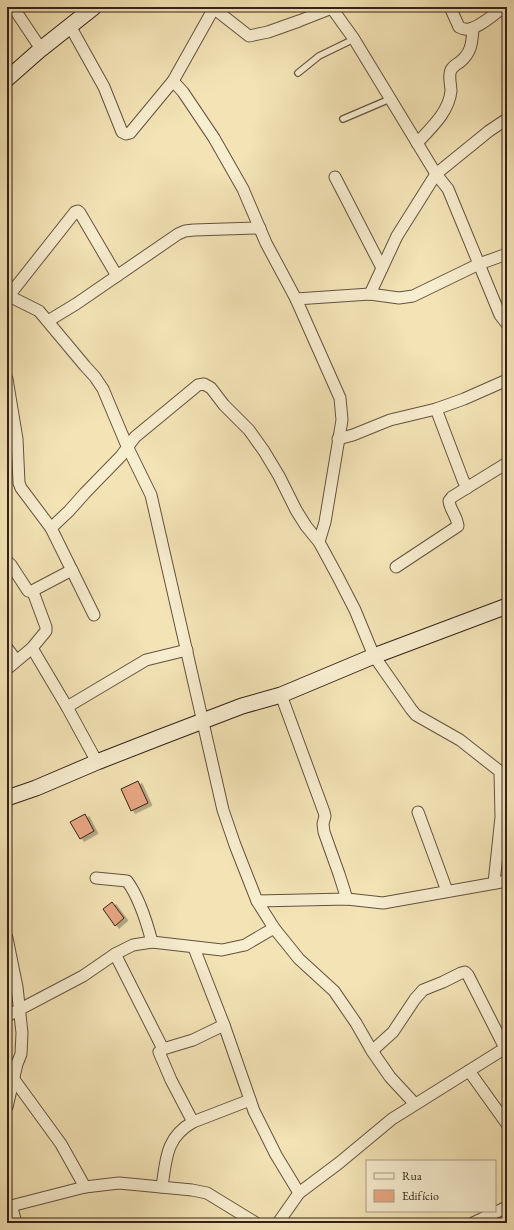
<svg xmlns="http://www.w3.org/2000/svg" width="514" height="1230" font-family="'EB Garamond',serif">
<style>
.building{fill:#e7a782;stroke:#342119;filter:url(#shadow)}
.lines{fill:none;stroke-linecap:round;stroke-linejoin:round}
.lane-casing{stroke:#645240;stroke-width:8}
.street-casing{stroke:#645240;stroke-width:13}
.secondary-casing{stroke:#342119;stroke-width:17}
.lane{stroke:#f7edcf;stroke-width:5.5}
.street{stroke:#f7edcf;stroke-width:11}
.secondary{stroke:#f7edcf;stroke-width:15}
</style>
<defs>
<filter id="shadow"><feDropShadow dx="4" dy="2.5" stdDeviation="0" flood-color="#0004"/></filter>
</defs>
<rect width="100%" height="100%" fill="#f3e3b5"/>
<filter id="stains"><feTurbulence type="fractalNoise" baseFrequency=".005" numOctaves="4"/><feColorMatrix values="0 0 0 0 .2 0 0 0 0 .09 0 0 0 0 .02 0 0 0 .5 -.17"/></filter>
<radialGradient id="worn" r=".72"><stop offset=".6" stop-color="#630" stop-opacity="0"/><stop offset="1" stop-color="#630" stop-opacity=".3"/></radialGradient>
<g class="building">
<polygon points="138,781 148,803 131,811 121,789"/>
<polygon points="85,814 94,831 80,839 70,822"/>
<polygon points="112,902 124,918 115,926 103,909"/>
</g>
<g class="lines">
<g class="lane-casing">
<g id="lane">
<polyline points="298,73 319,56 354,39"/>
<polyline points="343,119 390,99"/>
</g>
</g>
<g class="street-casing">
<g id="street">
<polyline points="13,7 41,49"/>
<polyline points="212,7 249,36 268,32 299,21 332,8"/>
<polyline points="331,7 354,39 436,174 448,189 500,315 507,324"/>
<path d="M450,7L459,27C461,28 463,29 465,29C476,31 495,13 504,7"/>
<polyline points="70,26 104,87 122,132 126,134 130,133 173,81 214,8"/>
<polyline points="173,81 183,92 214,138 243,189 266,243 296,299 340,398 342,420 325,522 319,542"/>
<path d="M417,143C431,128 449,112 451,91C451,85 448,76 451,70C453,66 457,64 460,62C472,52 472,42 473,28"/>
<polyline points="335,177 382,268"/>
<polyline points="370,294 397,236 436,174 489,131 507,119"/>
<polyline points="7,295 39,311 85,366 95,377 103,389 127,446 151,495 223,810 235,845 257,901 274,928 299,959 334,991 356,1023 372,1051 390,1077 415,1104"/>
<polyline points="7,298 75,212 78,211 80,213 117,276"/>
<polyline points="296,299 370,294 399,298 413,296 479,264 507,254"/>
<polyline points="48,321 76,304 178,234 185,231 194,230 260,228"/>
<polyline points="7,379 17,439 19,483 21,488 51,528 94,615"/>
<polyline points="436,409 463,480 467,488"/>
<polyline points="338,439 353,435 390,420 436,409 464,399 507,380"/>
<polyline points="51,528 69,511 85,493 121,456 135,437 198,385 204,384 211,388 224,405 249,430 264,451 279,476 296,510 306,526 319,542 338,577 355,610 374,656 411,709 416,715 460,740 507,777"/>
<polyline points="7,561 11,565 28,591 33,592"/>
<path d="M396,567L458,526C457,516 450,510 449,501L452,497L507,463"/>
<polyline points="33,592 34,590 72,570"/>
<polyline points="7,648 16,660"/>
<polyline points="32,648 67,707 97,762"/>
<polyline points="7,669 32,648 46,631 46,627 33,592"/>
<polyline points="281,695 324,812 325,816 323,824 324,832 339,874 347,899"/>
<polyline points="67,707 146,660 187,650"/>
<polyline points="418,812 447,891"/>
<path d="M96,878L127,881C139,897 147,923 152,942"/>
<polyline points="494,883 501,817 500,772"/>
<polyline points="257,901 347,899 383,903 507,881"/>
<polyline points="7,938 17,987 22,1033 21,1054 17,1064 7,1107"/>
<polyline points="194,948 224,1025 254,1111 276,1155 299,1193"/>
<polyline points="115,954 163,1049"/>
<polyline points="7,1016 83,976 115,954 133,945 152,942 222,950 245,945 274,928"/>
<polyline points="372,1051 393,1032 415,999 423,990 443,982 461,973 465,972 468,975 505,1048"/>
<polyline points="469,1071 507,1124"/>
<polyline points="13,1078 61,1144 85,1187"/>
<polyline points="193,1122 171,1080 159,1052 163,1049 193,1040 224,1025"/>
<path d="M162,1187C166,1159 166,1137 193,1122L250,1100"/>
<polyline points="7,1205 13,1212 16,1223"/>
<polyline points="7,1207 85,1187 119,1183 192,1190 207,1193 256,1223"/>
<polyline points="278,1223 299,1193 339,1163 392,1119 507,1047"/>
<polyline points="473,1223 507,1207"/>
</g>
</g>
<g class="secondary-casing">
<g id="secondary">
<polyline points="7,79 41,49 94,7"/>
<polyline points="7,798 36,788 97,762 161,737 242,706 281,695 374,656 507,606"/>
</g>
</g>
<use href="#lane" class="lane"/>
<use href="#street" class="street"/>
<use href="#secondary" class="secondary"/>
</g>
<rect width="514" height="1230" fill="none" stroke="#f3e3b5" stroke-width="24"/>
<rect x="8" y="8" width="498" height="1214" fill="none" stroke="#342119" stroke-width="2"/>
<rect x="12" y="12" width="490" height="1206" fill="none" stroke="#342119"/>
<rect x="366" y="1160" width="130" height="52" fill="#f7edcf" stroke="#a99b86"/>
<rect x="374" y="1173" width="20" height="6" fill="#f7edcf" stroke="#a99b86"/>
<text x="402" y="1180" font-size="12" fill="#342119">Rua</text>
<rect x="374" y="1190" width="20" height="12" fill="#e7a782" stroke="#a99b86"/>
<text x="402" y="1200" font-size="12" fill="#342119">Edifício</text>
<rect width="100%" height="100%" filter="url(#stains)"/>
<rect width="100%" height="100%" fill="url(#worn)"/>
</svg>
